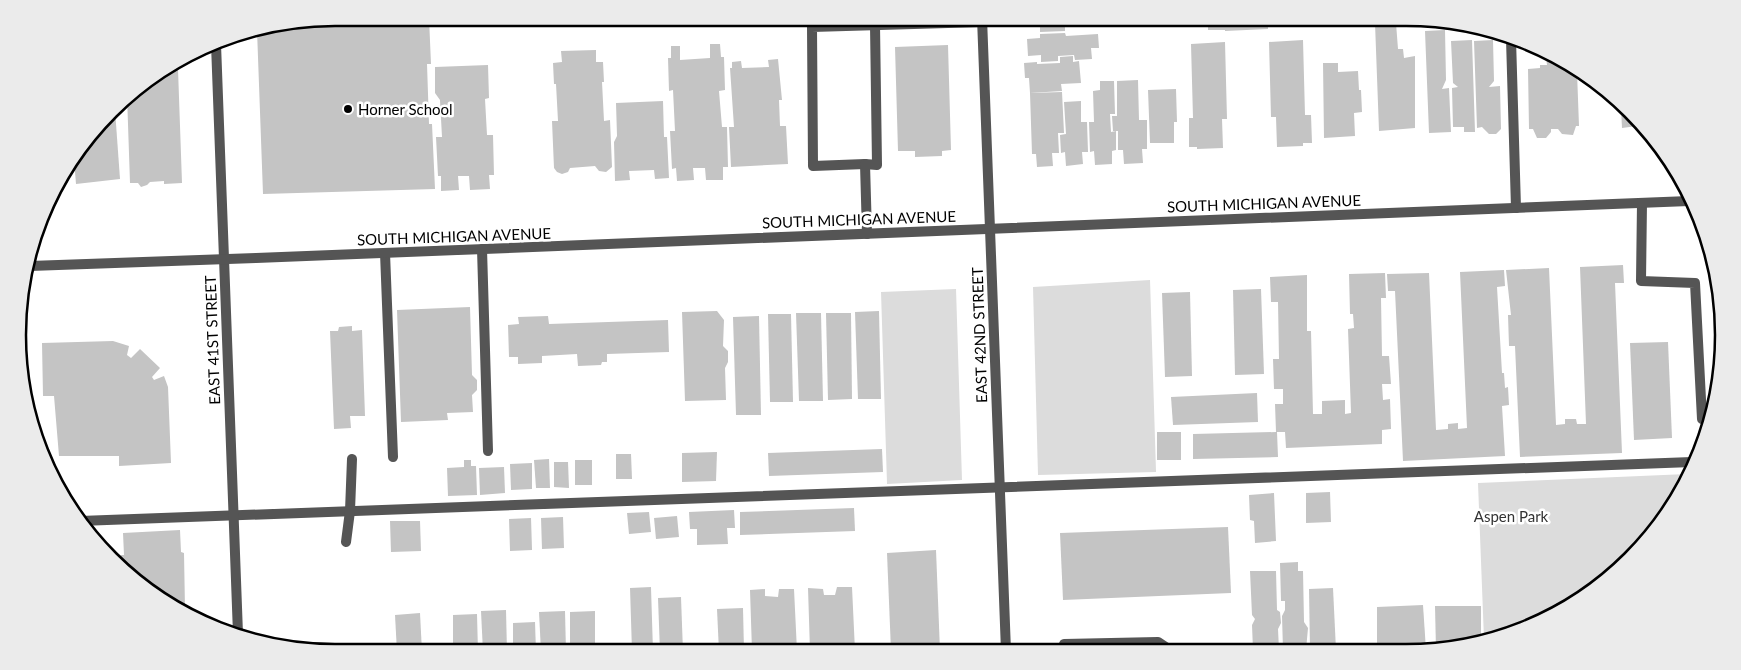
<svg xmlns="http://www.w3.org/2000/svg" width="1741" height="670" font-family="Lato,sans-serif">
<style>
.green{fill:#dcdcdc}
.building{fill:#c4c4c4}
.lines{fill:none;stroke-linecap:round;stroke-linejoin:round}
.service{stroke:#555;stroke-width:10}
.minor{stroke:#555;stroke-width:10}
.tertiary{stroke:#555;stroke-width:10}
.poi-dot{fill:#000;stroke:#fff;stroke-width:2}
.labels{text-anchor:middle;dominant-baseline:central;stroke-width:5;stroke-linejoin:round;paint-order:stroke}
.poi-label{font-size:15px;fill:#000;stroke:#fff;text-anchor:start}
.street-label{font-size:15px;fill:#000;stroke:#fff}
.park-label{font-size:15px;fill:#333;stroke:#fff}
.rim{fill:none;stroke:#000;stroke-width:2.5}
</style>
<rect width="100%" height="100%" fill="#fff"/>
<g class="green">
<polygon points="1150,280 1156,472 1038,475 1033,287"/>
<polygon points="956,289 962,480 887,484 881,292"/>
<polygon points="1687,474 1670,511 1616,574 1546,620 1484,639 1478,483"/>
</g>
<g class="building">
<polygon points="335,18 429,18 431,64 427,64 429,124 432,124 435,189 263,194 257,30"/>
<polygon points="1026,18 1095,18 1095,22 1065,24 1065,31 1040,32 1040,26 1026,25"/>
<polygon points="1208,18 1283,18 1283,27 1268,27 1268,29 1225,31 1225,30 1208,30"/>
<polygon points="1375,23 1396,23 1398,49 1403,49 1404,58 1415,56 1415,128 1379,131"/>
<polygon points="1445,30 1446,80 1442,89 1449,88 1451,132 1429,133 1425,31"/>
<polygon points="1065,33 1066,36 1098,34 1099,48 1091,48 1092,59 1075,60 1074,55 1058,56 1058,61 1041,62 1041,55 1028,56 1027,39 1040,38 1040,34"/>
<polygon points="1303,40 1305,115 1311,115 1312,143 1303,143 1303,146 1277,147 1276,117 1271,117 1269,42"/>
<polygon points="1472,40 1475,132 1464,132 1464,127 1453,127 1452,88 1458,87 1453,83 1451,41"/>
<polygon points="1493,40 1494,81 1489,87 1500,86 1501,129 1496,134 1489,134 1482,127 1477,128 1474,41"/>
<polygon points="1225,42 1227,119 1222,119 1223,148 1197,149 1197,147 1189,147 1189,118 1193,118 1191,44"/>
<polygon points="710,44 720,44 721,57 724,57 725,90 719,91 722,127 727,127 728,167 723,167 723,180 706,180 705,168 693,168 694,180 677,181 676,168 672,169 670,131 675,131 673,90 669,91 668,58 671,58 671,46 680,46 680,60 710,58"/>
<polygon points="948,45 951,150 942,151 942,156 915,157 915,151 898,151 895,47"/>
<polygon points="596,50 596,62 603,62 604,82 602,82 604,121 610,120 612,167 606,172 599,171 595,166 570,168 568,172 562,174 557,172 554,168 552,121 558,121 556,84 554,84 553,63 562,62 561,51"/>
<polygon points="1073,56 1073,62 1079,61 1081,83 1061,84 1062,91 1030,93 1029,78 1025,78 1024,63 1037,62 1037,64 1060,63 1060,57"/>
<polygon points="1546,57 1577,72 1579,126 1576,126 1573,135 1562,134 1558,129 1551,129 1551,132 1546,138 1537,138 1533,129 1529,129 1528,69 1540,68 1540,65 1547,65"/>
<polygon points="778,59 782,100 779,100 780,126 786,126 788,164 731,167 729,127 734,127 730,68 732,68 732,62 741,61 742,68 769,67 768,60"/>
<polygon points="1323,63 1338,63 1338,72 1358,71 1359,90 1361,90 1362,112 1354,113 1355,136 1324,138"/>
<polygon points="488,65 489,98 485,99 487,135 493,135 494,175 489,175 490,189 470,190 469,176 458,176 459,190 441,191 441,176 438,176 436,137 442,137 440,100 435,93 435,67"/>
<polygon points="173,69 178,69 182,183 164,184 164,181 150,182 147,185 141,187 138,183 130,183 127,95"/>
<polygon points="1138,80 1139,120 1147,120 1147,149 1142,149 1143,163 1124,164 1123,150 1118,150 1118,131 1113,131 1112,116 1117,116 1117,81"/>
<polygon points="1100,81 1114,81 1115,114 1110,114 1111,132 1116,131 1116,150 1112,151 1112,164 1095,165 1094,151 1090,152 1089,122 1094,122 1093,91 1100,90"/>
<polygon points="1176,89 1177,122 1174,122 1174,143 1150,143 1148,90"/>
<polygon points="1062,92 1064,133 1058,133 1059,153 1052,153 1053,166 1037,167 1036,154 1032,154 1030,93"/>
<polygon points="663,101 664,137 667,137 669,178 655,179 654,170 629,171 630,180 615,181 614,142 617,136 616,103"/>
<polygon points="1081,101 1081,122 1087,122 1088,152 1082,152 1083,164 1066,166 1065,152 1061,153 1060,135 1066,134 1064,102"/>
<polygon points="1621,108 1631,119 1637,126 1622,128"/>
<polygon points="115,110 120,179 76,184 74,159"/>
<polygon points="1623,265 1624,283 1615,283 1622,453 1520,457 1515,346 1509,346 1508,315 1511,315 1506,270 1549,268 1556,425 1565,424 1565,419 1576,419 1577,424 1586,424 1580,267"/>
<polygon points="1504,270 1505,286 1497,287 1502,373 1504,373 1505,388 1508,387 1509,405 1502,406 1505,456 1403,461 1395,291 1388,291 1387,274 1429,273 1436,430 1448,429 1448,424 1458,423 1458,429 1467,428 1460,272"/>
<polygon points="1385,273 1386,298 1381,298 1382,356 1389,356 1391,384 1382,384 1383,400 1390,399 1391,429 1382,430 1382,444 1286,448 1285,432 1277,432 1278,457 1193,459 1193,434 1276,432 1275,404 1283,404 1283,389 1274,389 1273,359 1279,359 1278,302 1271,302 1270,277 1307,275 1307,331 1311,331 1313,414 1322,414 1322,401 1345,400 1345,414 1351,413 1348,329 1354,328 1353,314 1350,314 1349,274"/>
<polygon points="1261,289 1264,374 1235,375 1233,290"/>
<polygon points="1190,292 1192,376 1165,377 1162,293"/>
<polygon points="470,307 472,375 477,380 477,390 472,395 473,412 447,413 448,420 401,422 397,310"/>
<polygon points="717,311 724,320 723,346 728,351 728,362 725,368 726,400 685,401 682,312"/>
<polygon points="879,311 881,399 858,399 855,312"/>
<polygon points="796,313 821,313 823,401 799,401"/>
<polygon points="826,313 851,313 852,399 828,400"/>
<polygon points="768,314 791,314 793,402 770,402"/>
<polygon points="548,316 549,324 668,320 669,352 607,354 607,362 602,362 601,365 578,366 577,354 542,356 542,363 518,364 518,357 509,357 508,325 519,324 518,317"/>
<polygon points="759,316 761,415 736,415 733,317"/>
<polygon points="352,326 352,331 362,330 365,416 350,416 351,428 334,429 330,331 338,331 339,327"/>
<polygon points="113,341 129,346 127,355 131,358 140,349 160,368 152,377 154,380 164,376 168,387 171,463 119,466 119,456 59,456 54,396 43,396 42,343"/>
<polygon points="1668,342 1672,438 1634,440 1630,343"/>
<polygon points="1257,393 1258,422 1173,425 1171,397"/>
<rect x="1157" y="432" width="24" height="28"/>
<polygon points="882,449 883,472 769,476 768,453"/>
<polygon points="717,452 716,481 682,482 682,453"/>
<polygon points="616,454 631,454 632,479 616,479"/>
<polygon points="549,459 550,488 536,488 534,460"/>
<polygon points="464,460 471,460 471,466 476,466 477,495 448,496 447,468 464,467"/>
<rect x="575" y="460" width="17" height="25"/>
<polygon points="554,462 568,462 569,488 554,487"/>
<polygon points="532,463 532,489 511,490 510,464"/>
<polygon points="504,467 505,493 480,495 479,468"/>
<polygon points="1330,492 1331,522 1306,523 1306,493"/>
<polygon points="1274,493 1276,541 1255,543 1254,521 1250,520 1249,495"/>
<polygon points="854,508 855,531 740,535 740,512"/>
<polygon points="734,510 735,528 727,528 728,544 697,545 697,529 690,529 689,512"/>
<polygon points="649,512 651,532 629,534 627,513"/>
<polygon points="677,516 679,537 656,539 654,518"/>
<polygon points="563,517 564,548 542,549 541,518"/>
<polygon points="531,518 532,550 510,551 509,519"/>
<polygon points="390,521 420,521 421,551 391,552"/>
<polygon points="1228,527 1231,593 1063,600 1060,533"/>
<polygon points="180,530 181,552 184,553 185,609 142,587 122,565 121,555 124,555 123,533"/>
<polygon points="936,550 940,651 891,651 887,553"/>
<polygon points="1298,562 1298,571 1303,571 1304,622 1308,628 1306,650 1283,650 1282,616 1285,610 1285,601 1281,601 1280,563"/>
<polygon points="1250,571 1276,571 1277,610 1280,612 1281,623 1278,629 1279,650 1253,650 1252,625 1255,619 1252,615"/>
<polygon points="651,587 653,652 632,652 630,588"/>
<polygon points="837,587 852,587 855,651 810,651 808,588 823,589 824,595 835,595"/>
<polygon points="1333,588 1336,650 1310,650 1309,589"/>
<polygon points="765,589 765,596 778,597 779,589 794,589 797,651 752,651 750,590"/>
<polygon points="681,597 683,652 660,652 658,598"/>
<polygon points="1423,605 1426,650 1377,650 1377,607"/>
<polygon points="1435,606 1481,606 1481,640 1448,650 1436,650"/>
<polygon points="743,608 744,651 719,652 717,609"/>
<polygon points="506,610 507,652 483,652 481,611"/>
<polygon points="565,611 566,652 541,652 539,612"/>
<polygon points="595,611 595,652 576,652 570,648 570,612"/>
<polygon points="420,613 422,652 397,652 395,615"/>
<polygon points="477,614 478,652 457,652 456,646 453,643 453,615"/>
<polygon points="535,622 536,652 513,652 513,623"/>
</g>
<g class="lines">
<g class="service">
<polyline points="1511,39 1516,208"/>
<polyline points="865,164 813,166 812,27 982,22"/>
<polyline points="1642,203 1641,281 1695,283 1702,419"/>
<polyline points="867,234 865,164 877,165 875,25"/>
<polyline points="482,249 488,451"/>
<polyline points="385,253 393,457"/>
<polyline points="80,521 1692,462"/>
<polyline points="346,542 350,511 352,459"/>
<polyline points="1064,644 1158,642 1170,650"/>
</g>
<g class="minor">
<polyline points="982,18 1006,651"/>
<polyline points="216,44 238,634"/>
</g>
<polyline class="tertiary" points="30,266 256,258 1689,201"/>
</g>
<circle class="poi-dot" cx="348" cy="109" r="5"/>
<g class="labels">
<g class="poi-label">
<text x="358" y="109">Horner School</text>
</g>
<g class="street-label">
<text transform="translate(1264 203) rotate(-2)">SOUTH MICHIGAN AVENUE</text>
<text transform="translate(859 219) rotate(-2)">SOUTH MICHIGAN AVENUE</text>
<text transform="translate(454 236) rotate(-2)">SOUTH MICHIGAN AVENUE</text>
<text transform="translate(979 335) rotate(-92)">EAST 42ND STREET</text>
<text transform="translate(212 340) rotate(-92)">EAST 41ST STREET</text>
</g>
<g class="park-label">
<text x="1511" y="516">Aspen Park</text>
</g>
</g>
<path d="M0 0H1741V670H0ZM335 26H1406A309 309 0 0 1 1715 335V335A309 309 0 0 1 1406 644H335A309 309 0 0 1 26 335V335A309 309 0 0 1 335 26Z" fill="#ebebeb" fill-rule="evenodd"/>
<path class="rim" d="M335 26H1406A309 309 0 0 1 1715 335V335A309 309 0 0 1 1406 644H335A309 309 0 0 1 26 335V335A309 309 0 0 1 335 26Z"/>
</svg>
